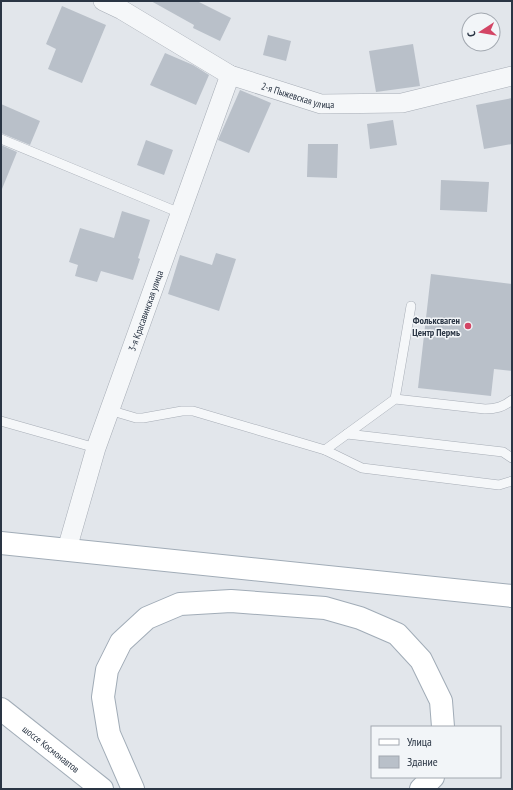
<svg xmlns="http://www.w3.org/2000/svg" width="513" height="790" font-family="'PT Sans Narrow',sans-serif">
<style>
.building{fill:#b9c0c9}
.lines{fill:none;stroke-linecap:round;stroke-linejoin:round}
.service-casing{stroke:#a7adb6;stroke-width:10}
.minor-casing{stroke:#a7adb6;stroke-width:20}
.primary-casing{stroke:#a1acb7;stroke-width:24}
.service{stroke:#f5f7f9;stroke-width:9}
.minor{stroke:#f5f7f9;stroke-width:19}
.primary{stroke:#fff;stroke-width:22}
.poi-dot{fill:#d34565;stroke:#f2f5f8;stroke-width:1.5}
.labels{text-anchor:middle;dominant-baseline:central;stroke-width:3;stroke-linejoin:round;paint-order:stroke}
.street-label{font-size:10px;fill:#2a3544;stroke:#f2f5f8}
.poi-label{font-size:10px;font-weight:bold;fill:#2a3544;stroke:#f2f5f8;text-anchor:end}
</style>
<rect width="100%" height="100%" fill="#e2e6eb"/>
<g class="building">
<polygon points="151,1 197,1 231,18 220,41 193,28 194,25"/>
<polygon points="62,6 106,25 82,83 48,69 56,49 46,44"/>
<polygon points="268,35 291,41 286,61 263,55"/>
<polygon points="413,44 420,86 376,92 369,51"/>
<polygon points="165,53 193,65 209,75 196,105 150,85"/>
<polygon points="240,90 271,103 249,153 218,140"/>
<polygon points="512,98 512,144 484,149 476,105"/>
<polygon points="1,104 40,121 30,145 1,133"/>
<polygon points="393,120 397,145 370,149 367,124"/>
<polygon points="146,140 173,150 164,175 137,165"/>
<polygon points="308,144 338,144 337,178 307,177"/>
<polygon points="1,145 17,152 2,189 1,189"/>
<polygon points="441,180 489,182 487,212 440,210"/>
<polygon points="122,211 150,220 138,258 140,259 133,280 101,271 97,282 75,276 78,265 69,262 80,228 114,238"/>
<polygon points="216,253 236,259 219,311 168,294 180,255 212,265"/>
<polygon points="431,274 512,284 512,371 494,369 491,396 418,388"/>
</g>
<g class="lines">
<g class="service-casing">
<g id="service">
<polyline points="1,139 180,213"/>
<polyline points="395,399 411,306"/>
<path d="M109,410L136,418H143L182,411H193L325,450L395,399L485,409C496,409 503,407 512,400"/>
<polyline points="1,421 96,448"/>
<polyline points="347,434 503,452 512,458"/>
<polyline points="325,450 362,468 499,485 512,481"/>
</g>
</g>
<g class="minor-casing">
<g id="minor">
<path id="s1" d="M103,1L122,10L230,75L321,104L402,103L512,76"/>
<path id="s2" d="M67,549L96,448L230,75"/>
</g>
</g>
<g class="primary-casing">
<g id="primary">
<polyline points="1,543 512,596"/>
<path id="s3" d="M1,709L102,789"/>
<polyline points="133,789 109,734 103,697 107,670 121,642 147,618 180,604 231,601 325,608 360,618 397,634 421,660 441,701 443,727"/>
<polyline points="421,789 433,777"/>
</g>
</g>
<use href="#service" class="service"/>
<use href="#minor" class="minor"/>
<use href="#primary" class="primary"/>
</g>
<circle class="poi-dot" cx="468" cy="326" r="4"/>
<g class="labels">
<g class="street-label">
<text stroke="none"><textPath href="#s1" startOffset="218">2-я Пыжевская улица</textPath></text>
<text stroke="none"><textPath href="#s2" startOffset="251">3-я Красавинская улица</textPath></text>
<text stroke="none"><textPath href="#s3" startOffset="64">шоссе Космонавтов</textPath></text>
</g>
<g class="poi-label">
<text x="460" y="320">Фольксваген<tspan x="460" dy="12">Центр Пермь</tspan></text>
</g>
</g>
<rect width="513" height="790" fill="none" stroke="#2a3544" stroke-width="4"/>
<rect x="371" y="726" width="130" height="52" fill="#f2f5f8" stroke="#a2a8b0"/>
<rect x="379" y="739" width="20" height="6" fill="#ffffff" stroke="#a2a8b0"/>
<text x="407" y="746" font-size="12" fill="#2a3544">Улица</text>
<rect x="379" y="756" width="20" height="12" fill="#b9c0c9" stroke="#a2a8b0"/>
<text x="407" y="766" font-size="12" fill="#2a3544">Здание</text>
<g transform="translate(481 32) rotate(258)"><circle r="19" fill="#f2f5f8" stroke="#a2a8b0"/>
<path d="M0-3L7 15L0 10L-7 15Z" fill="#d34565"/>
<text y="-6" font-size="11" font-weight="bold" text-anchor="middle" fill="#2a3544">С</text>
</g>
</svg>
